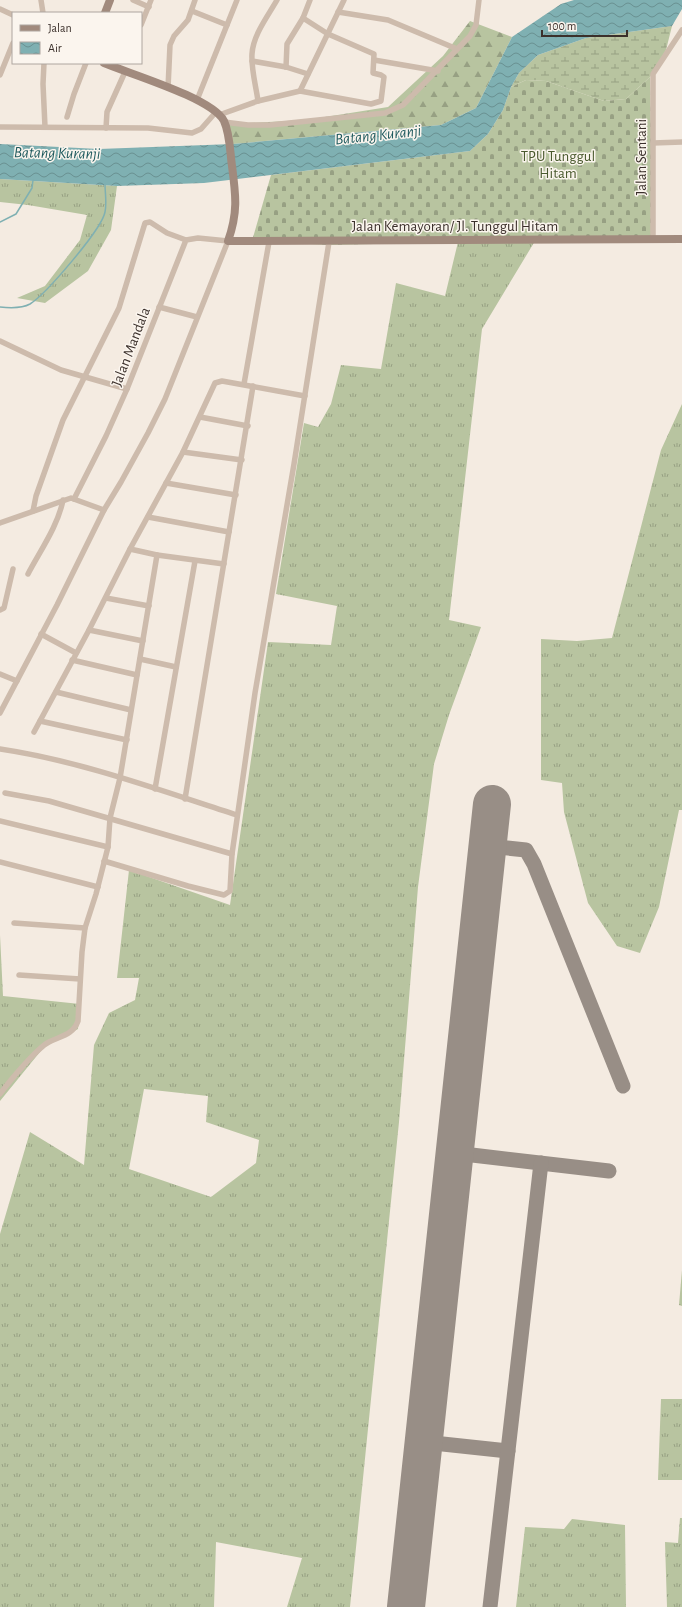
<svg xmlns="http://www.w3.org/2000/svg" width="682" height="1607" font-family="'Alegreya Sans',sans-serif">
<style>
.grass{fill:url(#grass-tufts);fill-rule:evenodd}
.forest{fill:url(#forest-firs)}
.wetland{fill:url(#wetland-marsh)}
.cemetery{fill:url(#cemetery-stones)}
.water{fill:url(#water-waves)}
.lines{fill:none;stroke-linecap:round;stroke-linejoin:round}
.stream{stroke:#7fb0b2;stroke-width:1.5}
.taxiway{stroke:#988e86;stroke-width:15}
.runway{stroke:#988e86;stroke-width:38}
.street{stroke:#cdbbac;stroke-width:5.5}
.secondary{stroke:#a18a7d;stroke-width:8}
.labels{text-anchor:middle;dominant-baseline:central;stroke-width:3;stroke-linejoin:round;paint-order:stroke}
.park-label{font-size:15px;fill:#4a5a2e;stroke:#fbf5ee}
.street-label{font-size:15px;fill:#3b302b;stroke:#fbf5ee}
.water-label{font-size:16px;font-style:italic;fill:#1f5a5e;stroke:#fbf5ee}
</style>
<defs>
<pattern id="grass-tufts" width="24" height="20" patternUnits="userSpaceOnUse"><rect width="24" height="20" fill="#b8c4a0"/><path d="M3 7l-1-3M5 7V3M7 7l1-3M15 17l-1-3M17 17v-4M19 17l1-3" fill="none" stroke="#97a083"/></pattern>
<pattern id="forest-firs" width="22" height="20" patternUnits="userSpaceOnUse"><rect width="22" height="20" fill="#b8c4a0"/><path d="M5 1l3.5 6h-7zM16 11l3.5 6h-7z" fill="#97a083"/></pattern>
<pattern id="wetland-marsh" width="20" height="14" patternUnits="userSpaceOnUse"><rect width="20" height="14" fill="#b8c4a0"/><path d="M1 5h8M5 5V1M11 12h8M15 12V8" fill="none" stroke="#97a083"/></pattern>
<pattern id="cemetery-stones" width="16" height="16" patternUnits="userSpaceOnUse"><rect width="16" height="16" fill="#b8c4a0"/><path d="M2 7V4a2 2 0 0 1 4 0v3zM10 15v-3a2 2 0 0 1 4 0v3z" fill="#97a083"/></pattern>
<pattern id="water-waves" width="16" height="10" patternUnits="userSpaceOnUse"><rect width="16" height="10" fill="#7fb0b2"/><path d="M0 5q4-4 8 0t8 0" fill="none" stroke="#699091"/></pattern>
</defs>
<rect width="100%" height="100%" fill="#f4ebe1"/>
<g class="grass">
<polygon points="0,179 117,186 111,230 88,271 45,303 17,298 45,286 80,240 87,215 28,205 0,202"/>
<path d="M535,241L482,329L449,620L481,627L449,715L434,764L418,887L399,1122L350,1607H287L302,1558L216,1542L214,1607H0V1234L30,1132L84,1165L94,1045L109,1013L135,1000L139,978H117L129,870L230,905L268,642L331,645L337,606L276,594L304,423L318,427L331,404L341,365L381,369L396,283L445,296L458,242ZM144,1089L208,1096L206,1122L259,1140L256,1163L211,1197L129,1169Z"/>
<polygon points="682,404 682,810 679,810 659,907 640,953 617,946 588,903 564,812 562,783 541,780 541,639 577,641 612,638 661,450"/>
<polygon points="0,935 3,996 80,1004 78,1029 44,1047 0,1101"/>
<polygon points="682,1270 682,1306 679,1305"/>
<polygon points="661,1399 682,1399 682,1480 658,1480"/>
<polygon points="680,1518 682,1518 682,1607 667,1607 665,1542 678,1543"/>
<polygon points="572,1519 625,1525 626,1607 516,1607 525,1527 564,1529"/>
</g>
<polygon class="forest" points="470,21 512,37 476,108 441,125 233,144 229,124 306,120 388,107 443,56"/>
<polygon class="wetland" points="672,26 666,50 650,77 626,99 604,101 546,81 526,80 511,87 519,73 538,55 586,38"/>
<polygon class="cemetery" points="650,77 653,238 329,245 252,241 271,175 470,151 488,134 503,110 511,87 526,80 546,81 604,101 626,99"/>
<polygon class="water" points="574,0 682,0 682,9 672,26 586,38 538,55 519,73 511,87 503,110 488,134 470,151 204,183 117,186 0,179 0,144 99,149 233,144 441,125 476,108 512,37 561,4"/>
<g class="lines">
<g class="stream">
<polyline points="0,222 16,214 32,188 33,180"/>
<path d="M0,307C9,308 21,309 30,304C46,294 102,229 105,212C107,203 105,193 105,184"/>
</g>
<g class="taxiway">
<polyline points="488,846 526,850 534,864 623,1086"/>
<polyline points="455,1153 609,1171"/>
<polyline points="424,1442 508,1451"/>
<polyline points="490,1607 541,1163"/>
</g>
<polyline class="runway" points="406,1607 492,804"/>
<g class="street">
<polyline points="41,0 43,13"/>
<polyline points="133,0 149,7"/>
<polyline points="0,9 13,15"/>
<polyline points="192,11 227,25"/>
<polyline points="338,12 388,20 457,49"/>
<polyline points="141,25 151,0"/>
<polyline points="374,60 438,71"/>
<polyline points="252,61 286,67 308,74"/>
<polyline points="44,63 43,84 45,127"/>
<polyline points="286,67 287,44 303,18"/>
<polyline points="0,75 13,43"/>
<polyline points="168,88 170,45 174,36 188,20 195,0"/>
<polyline points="300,91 344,0"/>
<polyline points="197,100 237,0"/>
<path d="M258,101C256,86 251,69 252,54C253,35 268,16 277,0"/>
<polyline points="219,115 258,101 300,91 371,104 381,101 384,77 381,75 373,73 374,54 328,34 303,18 310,0"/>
<polyline points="67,117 74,94 86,63"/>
<polyline points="224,122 248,125 270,125 385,113 403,105 470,36 476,25 479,0"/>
<polyline points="0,127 148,128 192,133 201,129 216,112"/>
<polyline points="106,128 107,112 125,72"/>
<polyline points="653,143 682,142"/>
<polyline points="653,239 653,74 682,30"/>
<polyline points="159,307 197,317"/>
<polyline points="0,341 61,370 127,389"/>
<polyline points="244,384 269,242"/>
<polyline points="200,417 248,426"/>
<polyline points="183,452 242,460"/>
<polyline points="166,483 236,495"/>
<polyline points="33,511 36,496 63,420 119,308 145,223 150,222 167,233 186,240"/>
<polyline points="148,517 229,532"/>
<polyline points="0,523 71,498 104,510"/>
<polyline points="157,555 224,564"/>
<path d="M28,574C40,551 58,526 63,500"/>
<polyline points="106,598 149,606"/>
<polyline points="0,610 4,608 13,569"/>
<polyline points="89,630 143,641"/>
<polyline points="41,634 76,653"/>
<polyline points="140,659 176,667"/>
<polyline points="72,660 137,675"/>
<polyline points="0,674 17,681"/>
<polyline points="56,692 131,710"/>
<polyline points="0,713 57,605 104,510 121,482 148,433 165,399 228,241 198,238 186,240 127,389 106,436 74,499"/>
<polyline points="40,721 127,740"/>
<polyline points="34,732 89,630 130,549 183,452 215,383 222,381 305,396"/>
<path d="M0,749C81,761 159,790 237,815"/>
<polyline points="155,789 195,561"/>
<polyline points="5,793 49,801 232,854 255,693 294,464 329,242"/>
<polyline points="185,799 253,386"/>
<polyline points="0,821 108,847"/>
<polyline points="104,861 188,886 224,895 230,891 232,854"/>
<polyline points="0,862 98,887"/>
<polyline points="14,923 85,928"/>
<polyline points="19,975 80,979"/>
<path d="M0,1094C8,1083 37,1048 49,1042C61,1036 73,1035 78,1021L82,952L85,928L96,894L108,847L110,818L120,778L157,555L130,549"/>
</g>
<g class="secondary">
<polyline points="105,13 110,0"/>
<path d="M104,63C130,74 212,98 224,121C230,134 230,152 232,166C236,196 238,213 228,241L682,239"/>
</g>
</g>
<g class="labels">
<g class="park-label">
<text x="558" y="156">TPU Tunggul<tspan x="558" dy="17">Hitam</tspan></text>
</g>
<g class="street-label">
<text transform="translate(641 157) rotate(-90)">Jalan Sentani</text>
<text x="455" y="226">Jalan Kemayoran/ Jl. Tunggul Hitam</text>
<text transform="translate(131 347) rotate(-69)">Jalan Mandala</text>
</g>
<g class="water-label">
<text transform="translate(378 135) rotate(-6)">Batang Kuranji</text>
<text transform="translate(57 153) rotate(1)">Batang Kuranji</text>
</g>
</g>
<rect x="12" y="12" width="130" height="52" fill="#fbf5ee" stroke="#aea6a0"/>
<rect x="20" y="25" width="20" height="6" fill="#a18a7d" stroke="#aea6a0"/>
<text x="48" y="32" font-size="12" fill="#3b302b">Jalan</text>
<rect x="20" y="42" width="20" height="12" fill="url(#water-waves)" stroke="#aea6a0"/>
<text x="48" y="52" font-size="12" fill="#3b302b">Air</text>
<path d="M542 30v6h85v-6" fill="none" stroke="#3b302b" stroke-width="2"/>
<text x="548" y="30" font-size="12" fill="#3b302b" stroke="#fbf5ee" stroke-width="3" paint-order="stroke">100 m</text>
</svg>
